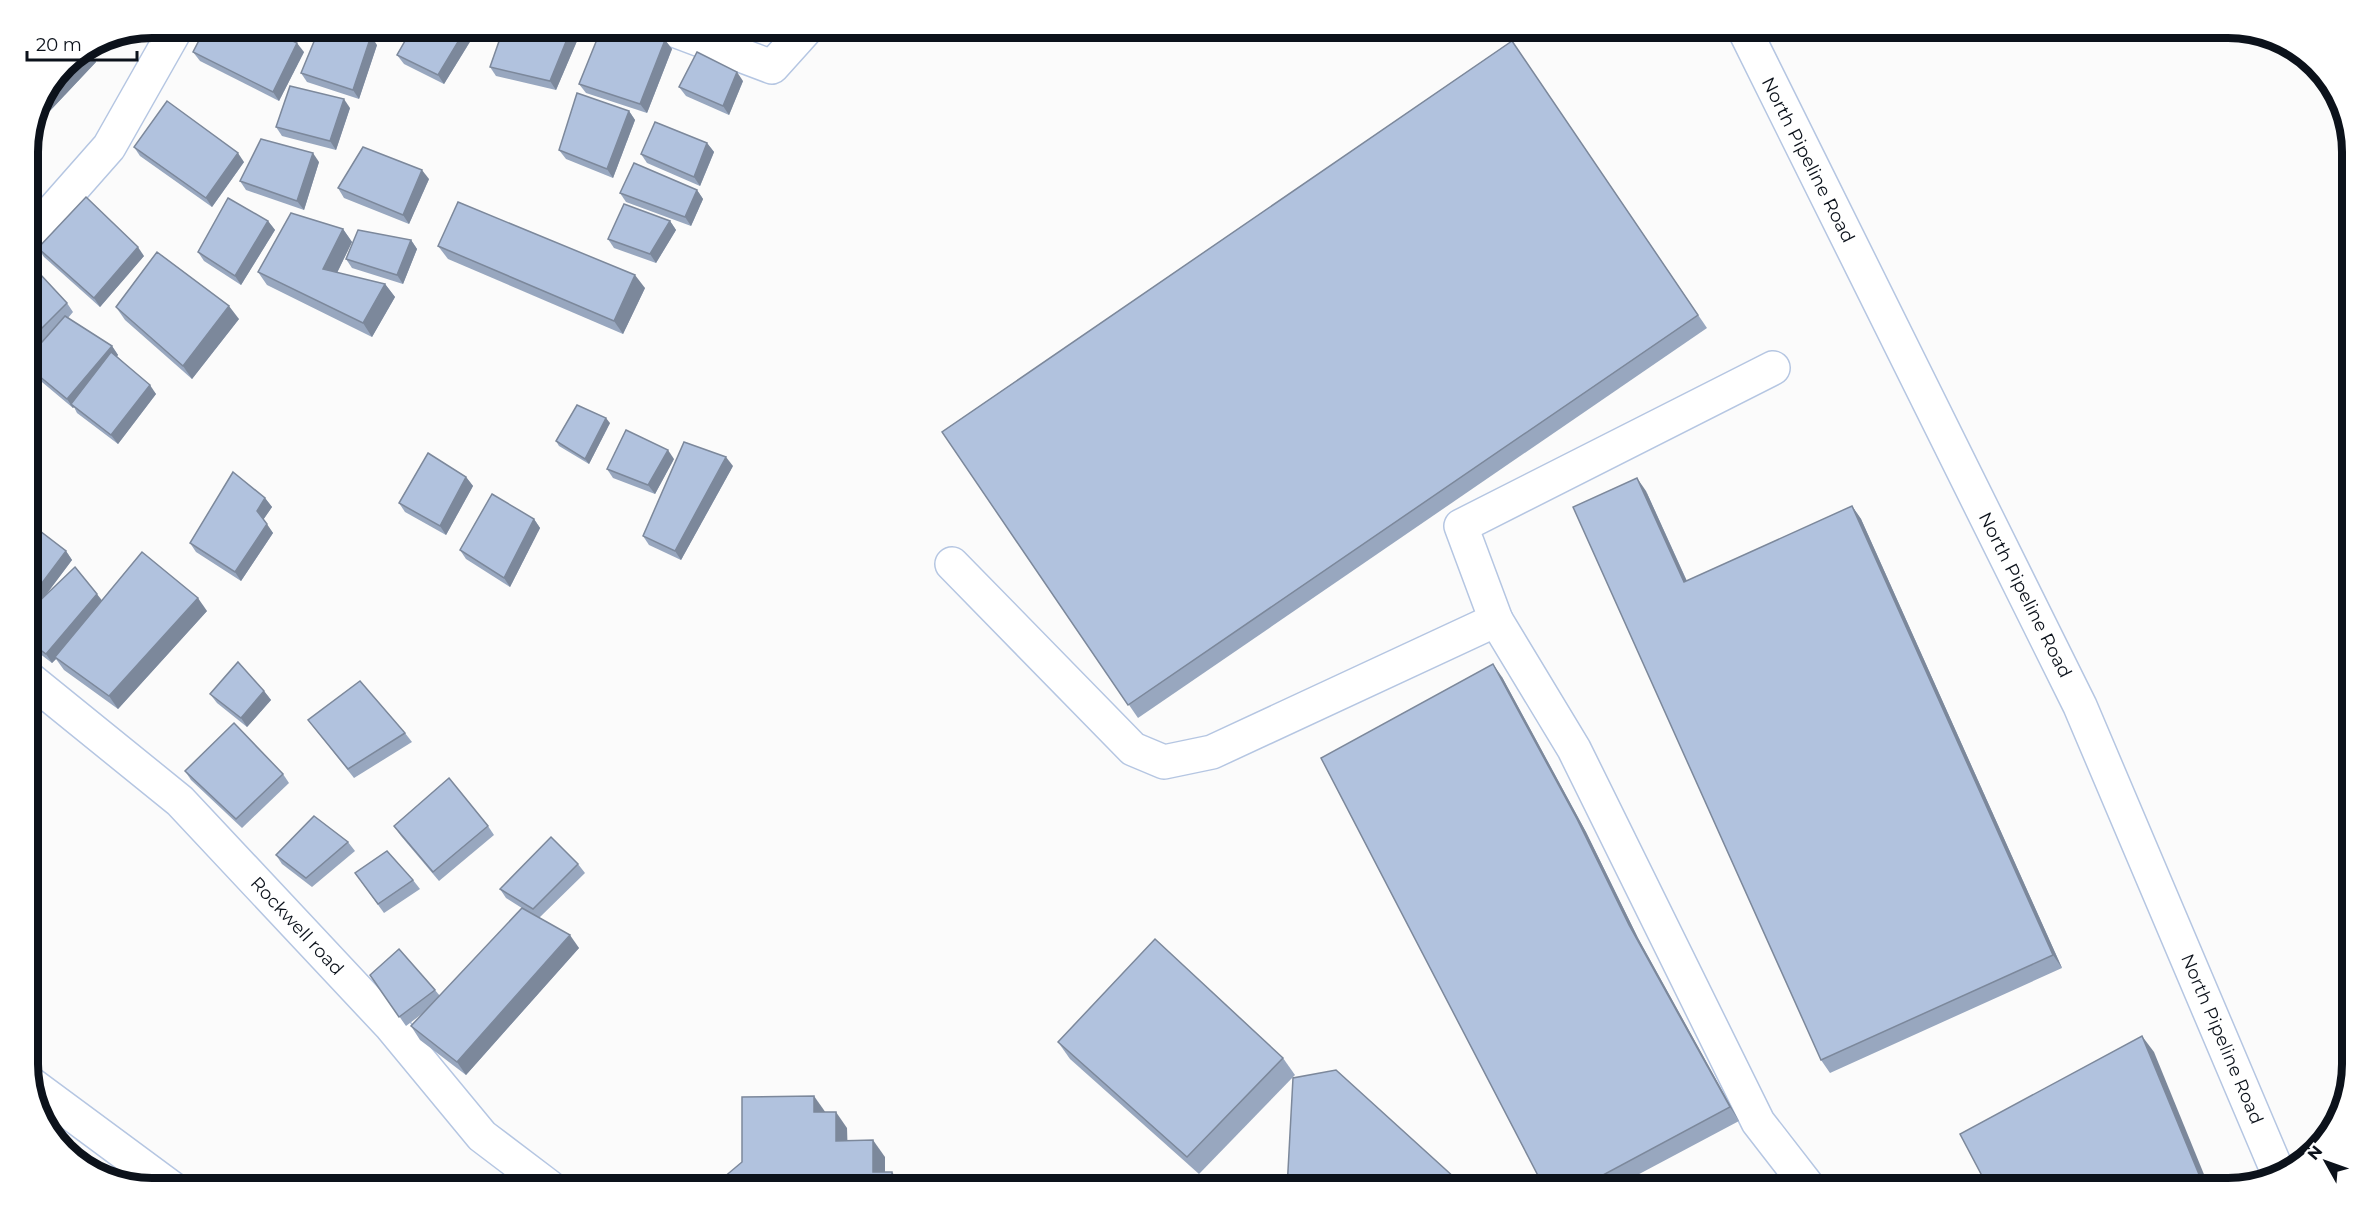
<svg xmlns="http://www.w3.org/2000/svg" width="2380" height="1216" font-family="Montserrat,sans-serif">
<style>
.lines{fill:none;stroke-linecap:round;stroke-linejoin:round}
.minor-casing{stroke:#b5c6e2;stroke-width:36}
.minor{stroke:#fff;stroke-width:33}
.wall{fill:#98a7bf}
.shaded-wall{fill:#7c889b}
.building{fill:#b1c2de;stroke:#7c889b;stroke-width:1.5}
.labels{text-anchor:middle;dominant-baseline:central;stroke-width:4.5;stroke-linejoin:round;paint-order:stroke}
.street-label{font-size:18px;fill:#0c121b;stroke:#fff}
.rim{fill:none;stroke:#0c121b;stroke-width:8}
</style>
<rect width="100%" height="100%" fill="#fbfbfb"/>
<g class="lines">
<g class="minor-casing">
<g id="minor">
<polyline points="666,27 772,67 808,27"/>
<polyline points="1743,27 2080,706 2279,1175"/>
<polyline points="27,240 109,147 177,27"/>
<polyline points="952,564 1133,749 1164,762 1212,752 1496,620 1574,749 1758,1122 1810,1189"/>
<polyline points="1496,620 1461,526 1773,368"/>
<polyline points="27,677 180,801 391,1026 482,1136 552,1189"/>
<polyline points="31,1084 173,1189"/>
</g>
</g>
<use href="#minor" class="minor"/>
</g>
<g class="wall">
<polygon points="383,27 399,27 394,34"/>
<polygon points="413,27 479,27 444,84 404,64 397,55"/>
<polygon points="504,27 583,27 556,90 496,76 490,67"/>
<polygon points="119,33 109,47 99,40 104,36"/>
<polygon points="665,40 672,49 647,113 586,93 579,84"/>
<polygon points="1512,41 1707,328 1138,718 942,432"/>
<polygon points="377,45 359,99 307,82 301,73"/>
<polygon points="193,52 304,52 279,101 200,61"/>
<polygon points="90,53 96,62 47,114 37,104 64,63"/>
<polygon points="743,81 729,115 686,96 679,87"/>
<polygon points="350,108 336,150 282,136 276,127"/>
<polygon points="629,111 635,120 613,178 566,159 559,150"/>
<polygon points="707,143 714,152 700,186 647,163 641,154"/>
<polygon points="134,147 244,162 212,207 140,156"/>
<polygon points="319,162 304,210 246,190 240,181"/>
<polygon points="429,179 409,224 344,198 338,188"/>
<polygon points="697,190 703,199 691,226 626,202 620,193"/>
<polygon points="268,221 275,230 241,285 204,261 198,252"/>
<polygon points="670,221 676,230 656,263 614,248 608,239"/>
<polygon points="343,229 352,242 337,273 385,284 395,297 372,337 267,285 258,272"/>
<polygon points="411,240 417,249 403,284 352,268 346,259"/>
<polygon points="438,246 645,288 623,334 448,259"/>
<polygon points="38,248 144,256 100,307 44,257"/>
<polygon points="27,260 67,303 73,312 68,318 112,346 118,355 117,356 156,394 118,444 77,413 74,407 73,408 30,372 27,368"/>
<polygon points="116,307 239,319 192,379 125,320"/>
<polygon points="610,423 589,464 559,446 556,441"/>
<polygon points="674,459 655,494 613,478 607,469"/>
<polygon points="733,466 681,560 649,545 643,536"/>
<polygon points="466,477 473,486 446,535 405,512 399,503"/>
<polygon points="1646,491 1687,581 1852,506 1861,519 2062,968 1830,1073 1821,1060"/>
<polygon points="265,498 272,507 263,520 273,533 241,581 196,552 190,543"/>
<polygon points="534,519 540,528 510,587 466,559 460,550"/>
<polygon points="27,521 66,551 72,560 45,596 102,600 207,611 118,709 64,670 56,659 52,663 27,644 27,613 34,607 27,603"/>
<polygon points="1502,677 1586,832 1638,938 1739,1121 1611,1189 1545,1189"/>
<polygon points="264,691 271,700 247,727 217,703 210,694"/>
<polygon points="308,720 405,733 412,742 354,778"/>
<polygon points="185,771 283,774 289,783 242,828 191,780"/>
<polygon points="394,826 488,826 494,835 439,881 401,836"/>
<polygon points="348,842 355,851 312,887 282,864 276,855"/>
<polygon points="578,864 585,873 539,918 579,948 466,1075 420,1040 411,1026 427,1010 406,1026 370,975 435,990 440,996 536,917 506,898 500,889"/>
<polygon points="355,873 413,880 420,889 384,913"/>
<polygon points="1058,1042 1283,1058 1295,1075 1199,1174 1070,1059"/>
</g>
<g class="shaded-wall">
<polygon points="390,27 399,27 394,34"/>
<polygon points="467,27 479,27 444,84 438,75"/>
<polygon points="572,27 583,27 556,90 550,81"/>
<polygon points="119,33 109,47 102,38 104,36"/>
<polygon points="371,36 377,45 359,99 353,90"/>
<polygon points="665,40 672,49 647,113 640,104"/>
<polygon points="297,43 304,52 279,101 273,92"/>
<polygon points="90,53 96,62 47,114 41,105"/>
<polygon points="737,72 743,81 729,115 723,106"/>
<polygon points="344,99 350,108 336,150 330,141"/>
<polygon points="629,111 635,120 613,178 607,169"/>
<polygon points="707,143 714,152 700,186 694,177"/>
<polygon points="238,153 244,162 212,207 206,198"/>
<polygon points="313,153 319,162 304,210 297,201"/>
<polygon points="422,170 429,179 409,224 403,215"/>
<polygon points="697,190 703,199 691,226 685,217"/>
<polygon points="268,221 275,230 241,285 235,276"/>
<polygon points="670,221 676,230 656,263 650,254"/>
<polygon points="343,229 352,242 332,283 323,269"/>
<polygon points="411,240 417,249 403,284 397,275"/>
<polygon points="138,247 144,256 100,307 94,298"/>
<polygon points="635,275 645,288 623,334 614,321"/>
<polygon points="385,284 395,297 372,337 363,323"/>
<polygon points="229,306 239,319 192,379 183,366"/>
<polygon points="112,346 118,355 75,406 71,404 74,407 73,408 67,399"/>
<polygon points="150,385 156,394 118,444 111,435"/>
<polygon points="606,418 610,423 589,464 585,459"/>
<polygon points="668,450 674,459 655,494 648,485"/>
<polygon points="726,457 733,466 681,560 675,551"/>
<polygon points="466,477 473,486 446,535 440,526"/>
<polygon points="1637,478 1646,491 1693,595 1684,582"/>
<polygon points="265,498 272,507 263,520 257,511"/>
<polygon points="1852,506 1861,519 2062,968 2053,955"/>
<polygon points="534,519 540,528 510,587 504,578"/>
<polygon points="267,524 273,533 241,581 235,572"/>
<polygon points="66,551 72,560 36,608 30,599"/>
<polygon points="97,594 104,603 55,657 56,659 52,663 46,654"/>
<polygon points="198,598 207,611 118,709 109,696"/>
<polygon points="1493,664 1502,677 1586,832 1638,938 1739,1121 1730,1107 1629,925"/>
<polygon points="264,691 271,700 247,727 241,718"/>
<polygon points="570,935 579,948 466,1075 457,1062"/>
<polygon points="2142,1036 2154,1052 2210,1189 2205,1189"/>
<polygon points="814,1096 826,1113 814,1112"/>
<polygon points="836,1112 847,1128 848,1158 836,1141"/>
<polygon points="873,1140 885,1157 885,1189 873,1172"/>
<polygon points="892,1172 904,1189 892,1189"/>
</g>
<g class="building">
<polygon points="206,27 264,27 297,43 273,92 193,52"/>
<polygon points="320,27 338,27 371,36 353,90 301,73"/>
<polygon points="413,27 467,27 438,75 397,55"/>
<polygon points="504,27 572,27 550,81 490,67"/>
<polygon points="602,27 617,27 665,40 640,104 579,84"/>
<polygon points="1512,41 1698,315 1128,705 942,432"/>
<polygon points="85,49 90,53 41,105 38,102 64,63"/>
<polygon points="697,52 737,72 723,106 679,87"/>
<polygon points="290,86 344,99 330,141 276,127"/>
<polygon points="577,93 629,111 607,169 559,150"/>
<polygon points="167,101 238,153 206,198 134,147"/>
<polygon points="655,122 707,143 694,177 641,154"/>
<polygon points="261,139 313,153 297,201 240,181"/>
<polygon points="363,147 422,170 403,215 338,188"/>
<polygon points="634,163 697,190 685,217 620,193"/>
<polygon points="86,197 138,247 94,298 38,248"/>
<polygon points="228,198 268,221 235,276 198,252"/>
<polygon points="458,202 635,275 614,321 438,246"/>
<polygon points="624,204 670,221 650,254 608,239"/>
<polygon points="291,213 343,229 323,269 385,284 363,323 258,272"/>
<polygon points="358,230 411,240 397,275 346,259"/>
<polygon points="157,252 229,306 183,366 116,307"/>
<polygon points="27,260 67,303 27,343"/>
<polygon points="65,316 112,346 67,399 27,366 27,359"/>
<polygon points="111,352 150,385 111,435 71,404"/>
<polygon points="577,405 606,418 585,459 556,441"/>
<polygon points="626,430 668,450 648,485 607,469"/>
<polygon points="684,442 726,457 675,551 643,536"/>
<polygon points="428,453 466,477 440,526 399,503"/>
<polygon points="233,472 265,498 257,511 267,524 235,572 190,543"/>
<polygon points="1637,478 1684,582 1852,506 2053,955 1821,1060 1573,507"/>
<polygon points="492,494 534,519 504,578 460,550"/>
<polygon points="27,521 66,551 30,599 27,597"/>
<polygon points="142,552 198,598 109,696 55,657"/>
<polygon points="75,567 97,594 46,654 27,640 27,613"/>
<polygon points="238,662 264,691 241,718 210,694"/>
<polygon points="1493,664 1577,819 1629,925 1730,1107 1577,1189 1545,1189 1321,758"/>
<polygon points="360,681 405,733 348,769 308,720"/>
<polygon points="234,723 283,774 236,819 185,771"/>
<polygon points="449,778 488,826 433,872 394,826"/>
<polygon points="314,816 348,842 306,878 276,855"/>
<polygon points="551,837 578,864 533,909 500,889"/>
<polygon points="387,851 413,880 378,904 355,873"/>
<polygon points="522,908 570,935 457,1062 411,1026"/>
<polygon points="1155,939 1283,1058 1187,1157 1058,1042"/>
<polygon points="399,949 435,990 399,1017 370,975"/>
<polygon points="2142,1036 2205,1189 1989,1189 1960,1134"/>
<polygon points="1336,1070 1467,1189 1287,1189 1293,1078"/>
<polygon points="814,1096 814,1112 836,1112 836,1141 873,1140 873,1172 892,1172 892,1189 722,1189 717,1183 742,1162 742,1097"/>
</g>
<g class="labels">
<g class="street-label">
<text transform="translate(1808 160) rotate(63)">North Pipeline Road</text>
<text transform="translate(2025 595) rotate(63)">North Pipeline Road</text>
<text transform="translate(297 926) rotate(47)">Rockwell road</text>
<text transform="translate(2222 1039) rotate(67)">North Pipeline Road</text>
</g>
</g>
<path d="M0 0H2380V1216H0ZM152 38H2228A114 114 0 0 1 2342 152V1064A114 114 0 0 1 2228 1178H152A114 114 0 0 1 38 1064V152A114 114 0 0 1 152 38Z" fill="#fff" fill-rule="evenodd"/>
<path class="rim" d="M152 38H2228A114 114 0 0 1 2342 152V1064A114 114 0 0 1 2228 1178H152A114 114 0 0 1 38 1064V152A114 114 0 0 1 152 38Z"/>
<g transform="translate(2326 1162) rotate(310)" stroke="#ffffff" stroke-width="4.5" paint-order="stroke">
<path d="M0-4.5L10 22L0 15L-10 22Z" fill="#0c121b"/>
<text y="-9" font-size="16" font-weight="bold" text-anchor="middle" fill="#0c121b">N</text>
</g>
<path d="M27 51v9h110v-9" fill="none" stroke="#0c121b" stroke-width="3"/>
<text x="36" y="51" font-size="18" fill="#0c121b" stroke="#ffffff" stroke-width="4.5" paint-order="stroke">20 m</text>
</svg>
